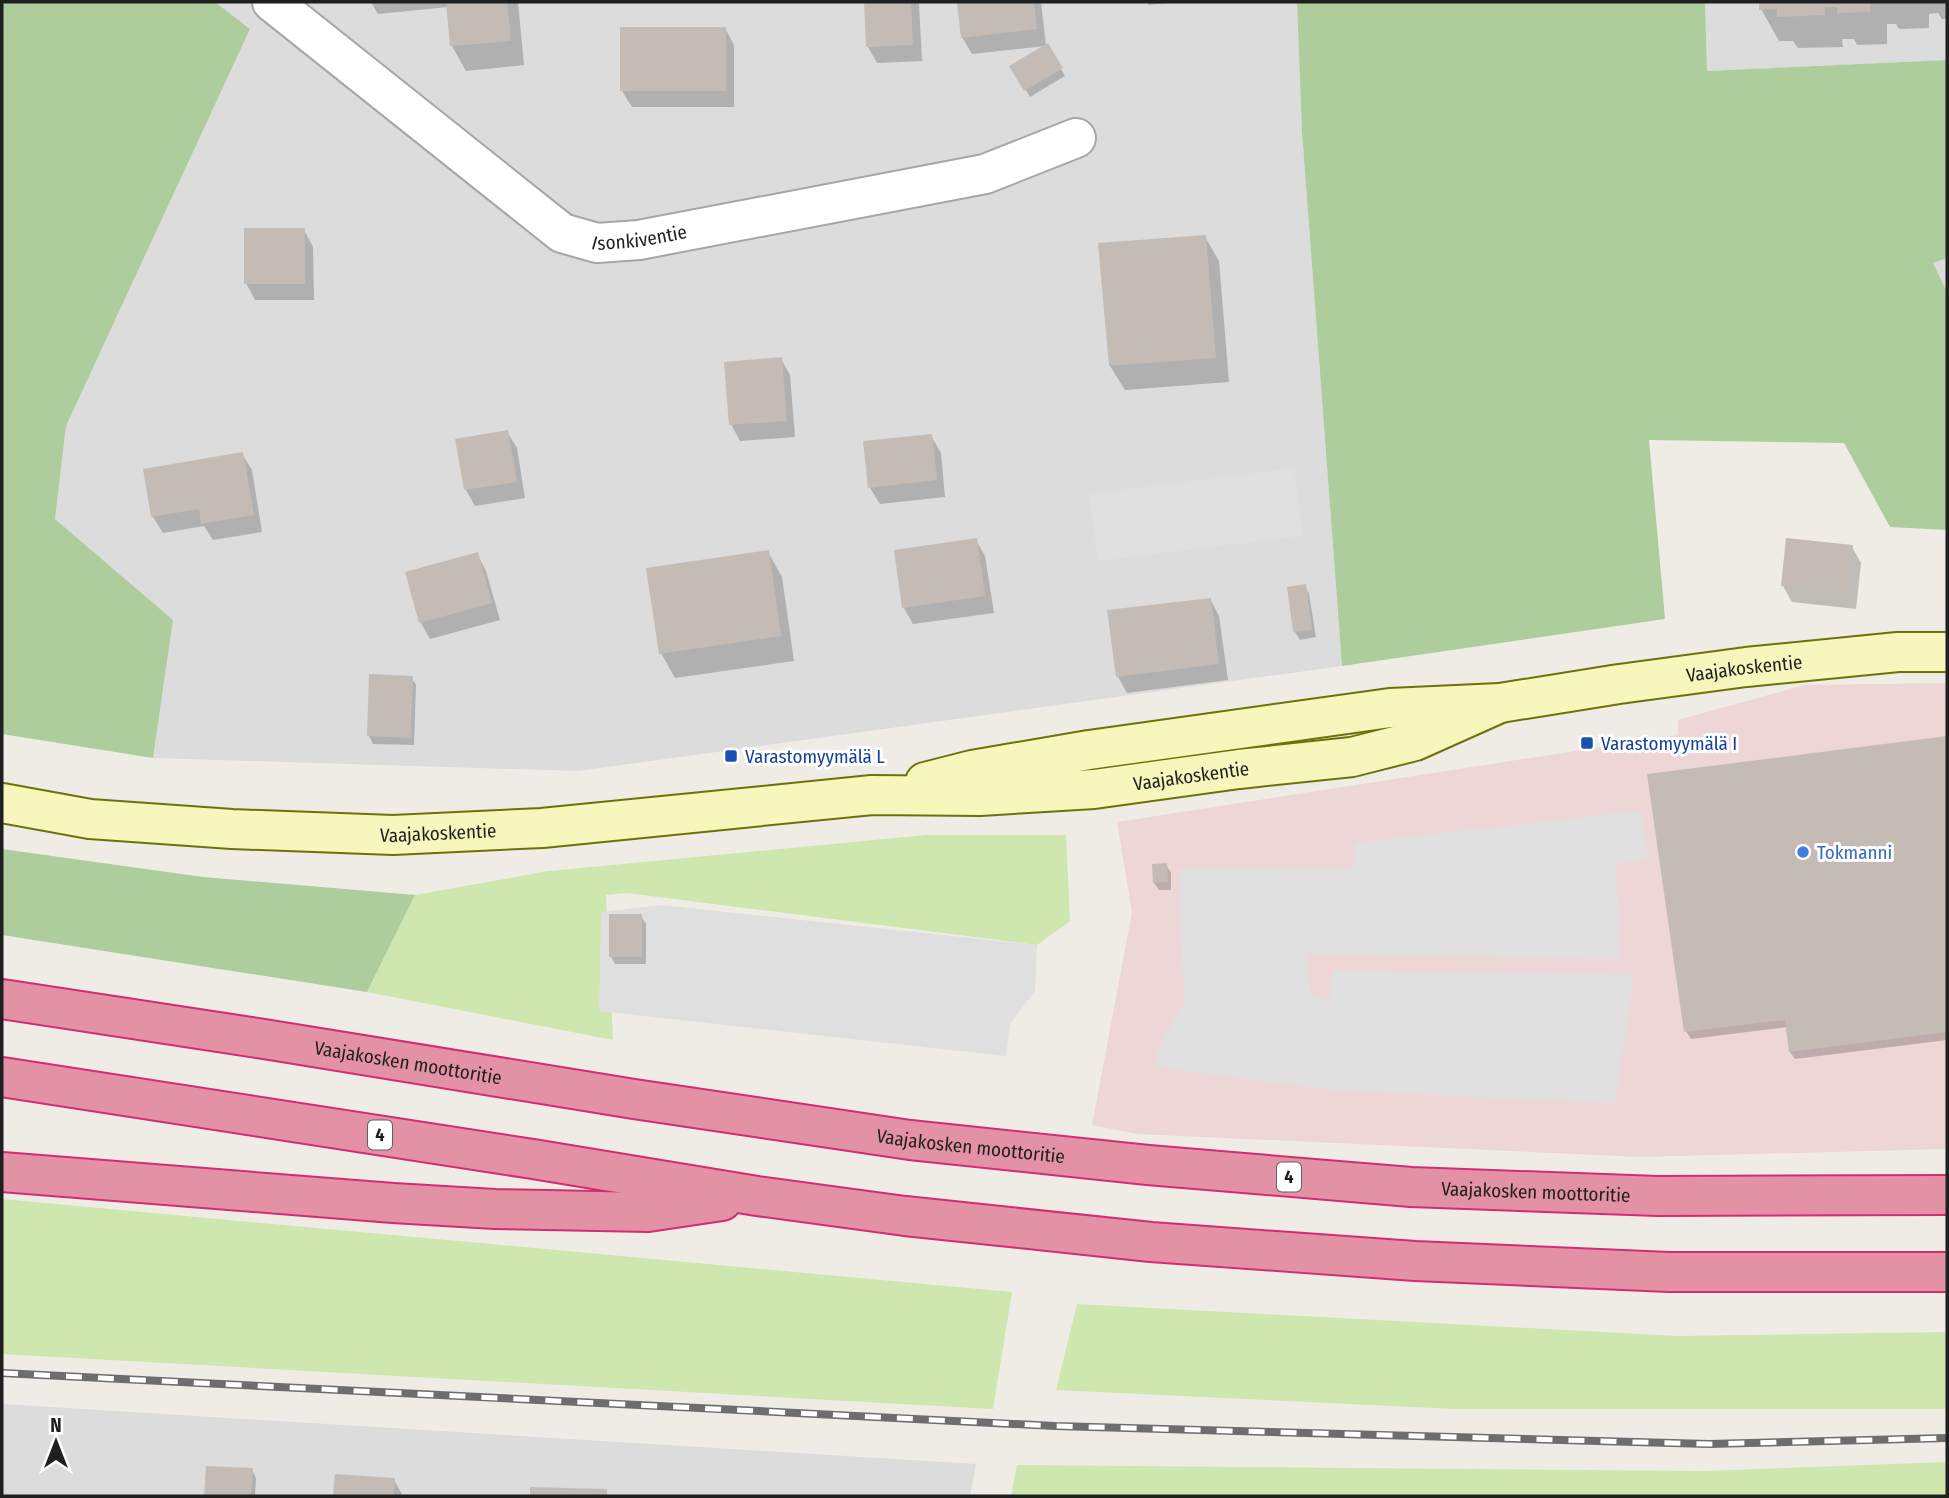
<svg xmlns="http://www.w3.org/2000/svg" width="1949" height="1498" font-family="'Fira Sans Condensed',sans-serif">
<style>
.residential{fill:#dddcdc}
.commercial{fill:#efd6d6}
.grass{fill:#cde7ae}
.forest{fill:#adcd9c}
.parking{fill:#dfdfdf}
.shadow{fill:#0003}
.building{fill:#c4bbb5}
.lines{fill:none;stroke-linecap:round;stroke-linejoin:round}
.minor-casing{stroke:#a6a6a6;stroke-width:42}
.secondary-casing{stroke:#6c720a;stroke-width:42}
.motorway-casing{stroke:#d32d6f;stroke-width:42}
.minor{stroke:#fff;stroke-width:38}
.secondary{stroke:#f7f6bc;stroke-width:38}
.motorway{stroke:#e391a5;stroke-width:38}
.rail-casing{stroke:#6d6d6d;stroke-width:8}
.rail{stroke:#fff;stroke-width:5;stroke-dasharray:16;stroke-linecap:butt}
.transit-dot{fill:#1a4fb4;stroke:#fff;stroke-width:2.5}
.shop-dot{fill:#3f7fe0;stroke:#fff;stroke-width:2.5}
.labels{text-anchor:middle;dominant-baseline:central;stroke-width:6;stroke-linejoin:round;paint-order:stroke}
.shield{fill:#fff;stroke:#626262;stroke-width:2}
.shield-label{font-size:18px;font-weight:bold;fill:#1f1f1f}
.street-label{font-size:19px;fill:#1f1f1f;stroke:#fff}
.transit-label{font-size:19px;fill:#164399;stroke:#fff;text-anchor:start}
.shop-label{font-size:19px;fill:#366cbe;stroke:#fff;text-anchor:start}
</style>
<rect width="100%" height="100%" fill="#efece6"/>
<g class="residential">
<polygon points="215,2 1297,2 1302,132 1342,666 578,771 153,758 173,620 55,519 66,426 250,29"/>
<polygon points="1705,2 1947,2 1947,60 1707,71"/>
<polygon points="1947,258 1947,292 1932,262"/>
<polygon points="2,1404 976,1464 970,1496 2,1496"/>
</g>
<polygon class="commercial" points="1947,683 1947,1149 1641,1157 1137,1134 1092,1125 1132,912 1117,822 1678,735 1678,720 1804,685"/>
<g class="grass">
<polygon points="926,835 1066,835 1070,921 1037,945 627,893 606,895 613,1040 367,992 415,895 549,871"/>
<polygon points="2,1199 1012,1292 993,1409 2,1354"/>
<polygon points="1077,1304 1678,1336 1947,1332 1947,1409 1455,1409 1056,1390"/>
<polygon points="1947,1462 1947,1496 1011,1496 1017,1465 1706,1471"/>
</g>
<g class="forest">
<polygon points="2,2 215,2 250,29 66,426 55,519 173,620 153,758 2,734"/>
<polygon points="1297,2 1705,2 1707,71 1947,60 1947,258 1933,263 1947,292 1947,530 1890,527 1844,443 1649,440 1665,619 1342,666 1302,132"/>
<polygon points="2,849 203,877 415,895 367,992 2,935"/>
</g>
<g class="parking">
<polygon points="1294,468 1303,536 1098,561 1089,494"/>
<polygon points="1641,811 1648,860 1615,864 1620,930 1619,959 1307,954 1307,969 1311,996 1329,1001 1332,970 1632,975 1630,1010 1619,1071 1616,1103 1339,1091 1156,1067 1159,1047 1184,1002 1179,869 1355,867 1354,843"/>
<polygon points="662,905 1037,945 1035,991 1010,1024 1006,1056 599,1011 601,912"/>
</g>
<g class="shadow">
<polygon points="371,2 518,2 524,65 466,71 452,46 448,7 378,14"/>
<polygon points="866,2 918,2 919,4 922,61 877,63 868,47"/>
<polygon points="959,2 1041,2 1046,46 972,54 962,37"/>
<polygon points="1147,2 1175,2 1149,5"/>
<polygon points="1760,2 1947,2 1947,19 1942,19 1938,13 1929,14 1929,28 1899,29 1896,24 1887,24 1887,44 1857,45 1854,39 1842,39 1843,47 1798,48 1793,41 1779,41 1761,9"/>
<polygon points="725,28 734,45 734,107 632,107 622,91"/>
<polygon points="1047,45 1065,76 1030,97 1012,66"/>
<polygon points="304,230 313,247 314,300 255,300 246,283"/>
<polygon points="1205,237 1219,261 1229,382 1125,390 1110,366"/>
<polygon points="781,359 790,375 795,437 740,441 731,424"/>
<polygon points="507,432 517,448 525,498 475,506 466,490 457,440"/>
<polygon points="931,436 941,453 945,497 880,504 870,488"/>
<polygon points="242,454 252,470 262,532 213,540 204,526 163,533 153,517 145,471"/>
<polygon points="976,540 985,556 994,613 913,624 904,608"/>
<polygon points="1852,547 1861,563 1856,609 1792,602 1783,586"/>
<polygon points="768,552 782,577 794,661 675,678 661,653"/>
<polygon points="477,554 486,571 500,620 430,639 421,623"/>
<polygon points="1305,586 1309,594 1316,637 1300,640 1295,632 1289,588"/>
<polygon points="1210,599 1219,616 1228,680 1127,693 1118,677"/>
<polygon points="411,677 416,685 414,745 373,744 369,736"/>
<polygon points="1947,738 1947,1040 1795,1059 1790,1052 1787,1027 1691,1039 1686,1031 1649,775"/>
<polygon points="1166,865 1171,873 1171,890 1159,890 1154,883"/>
<polygon points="641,916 646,924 646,964 615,964 611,957"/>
<polygon points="208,1467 252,1470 256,1478 255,1496 206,1496"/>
<polygon points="337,1476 394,1480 403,1496 335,1496"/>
</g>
<g class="building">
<polygon points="446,2 507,2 511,41 450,46"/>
<polygon points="864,2 911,2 913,45 866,47"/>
<polygon points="957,2 1034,2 1037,29 961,38"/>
<polygon points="1759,2 1870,2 1870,12 1837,13 1837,7 1825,7 1825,15 1777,17 1777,9 1759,10"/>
<rect x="620" y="27" width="106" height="64"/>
<polygon points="1048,43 1063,68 1024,91 1009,66"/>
<rect x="244" y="228" width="61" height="56"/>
<polygon points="1206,235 1216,358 1109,366 1098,243"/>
<polygon points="782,357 787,421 729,425 724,362"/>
<polygon points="508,430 517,482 464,490 455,439"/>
<polygon points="932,434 937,480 868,488 863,441"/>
<polygon points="243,452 254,515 201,524 199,509 151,517 143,469"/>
<polygon points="977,538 985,596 902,608 894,550"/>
<polygon points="1786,538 1853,545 1848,593 1781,586"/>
<polygon points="769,550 781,636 659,654 646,568"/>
<polygon points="478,552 492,603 419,623 405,572"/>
<polygon points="1306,584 1312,630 1293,632 1287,587"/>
<polygon points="1211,598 1219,664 1116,677 1107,610"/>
<polygon points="369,674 413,676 411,738 367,736"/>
<polygon points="1947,736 1947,1032 1789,1052 1785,1020 1684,1032 1647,774"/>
<polygon points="1167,863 1168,882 1153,883 1152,864"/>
<rect x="609" y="914" width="33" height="43"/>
<polygon points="206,1466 253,1468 251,1496 204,1496"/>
<polygon points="335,1474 395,1478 394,1496 333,1496"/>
<polygon points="530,1487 607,1489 607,1496 530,1496"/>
</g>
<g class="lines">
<g class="minor-casing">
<g id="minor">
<path id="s1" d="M272,2L562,233L597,243L639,240L985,174L1076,138"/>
</g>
</g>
<g class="secondary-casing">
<g id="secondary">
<path id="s2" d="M925,782L972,770L1089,750L1390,708L1500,703L1619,684L1746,667L1898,652H1947"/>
<path id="s3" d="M2,803L90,819L232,829L393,835L542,828L872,795L980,796L1094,789L1239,769L1352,757L1415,741L1500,703"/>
</g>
</g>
<g class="motorway-casing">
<g id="motorway">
<path id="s4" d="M2,999L264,1039L634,1099L910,1140L1148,1165L1411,1187L1658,1196L1947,1195"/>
<polyline points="2,1077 533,1159 757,1196 905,1216 1151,1242 1415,1261 1669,1272 1947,1272"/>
<polyline points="2,1172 393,1203 495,1209 648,1212 722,1201"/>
</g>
</g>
<use href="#minor" class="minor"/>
<use href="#secondary" class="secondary"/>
<use href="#motorway" class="motorway"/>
<g class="rail-casing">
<polyline id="rail" points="2,1373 1055,1426 1709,1444 1947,1438"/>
</g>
<use href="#rail" class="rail"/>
</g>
<g class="transit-dot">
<rect x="1580" y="736" width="14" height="14" rx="3.5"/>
<rect x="724" y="749" width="14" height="14" rx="3.5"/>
</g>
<circle class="shop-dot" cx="1803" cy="852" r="7"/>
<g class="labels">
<g class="shield">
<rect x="368" y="1120.5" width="24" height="29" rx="5"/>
<rect x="1277" y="1162.5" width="24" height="29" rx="5"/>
</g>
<g class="shield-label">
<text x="380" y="1135">4</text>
<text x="1289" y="1177">4</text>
</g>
<g class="street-label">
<text stroke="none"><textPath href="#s1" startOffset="450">Isonkiventie</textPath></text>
<text stroke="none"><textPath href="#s2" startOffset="828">Vaajakoskentie</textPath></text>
<text stroke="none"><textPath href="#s3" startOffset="1194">Vaajakoskentie</textPath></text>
<text stroke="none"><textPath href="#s3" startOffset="438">Vaajakoskentie</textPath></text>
<text stroke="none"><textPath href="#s4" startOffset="411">Vaajakosken moottoritie</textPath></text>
<text stroke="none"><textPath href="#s4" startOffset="980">Vaajakosken moottoritie</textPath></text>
<text stroke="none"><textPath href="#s4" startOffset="1547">Vaajakosken moottoritie</textPath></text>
</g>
<g class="transit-label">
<text x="1601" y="743">Varastomyymälä I</text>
<text x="745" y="756">Varastomyymälä L</text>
</g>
<g class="shop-label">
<text x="1817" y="852">Tokmanni</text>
</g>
</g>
<rect width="1949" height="1498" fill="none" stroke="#1f1f1f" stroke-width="7"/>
<g transform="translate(56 1442)" stroke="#ffffff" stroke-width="5" paint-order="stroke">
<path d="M0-5L12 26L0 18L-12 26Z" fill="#1f1f1f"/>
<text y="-10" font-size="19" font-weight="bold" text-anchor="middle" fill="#1f1f1f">N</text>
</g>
</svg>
